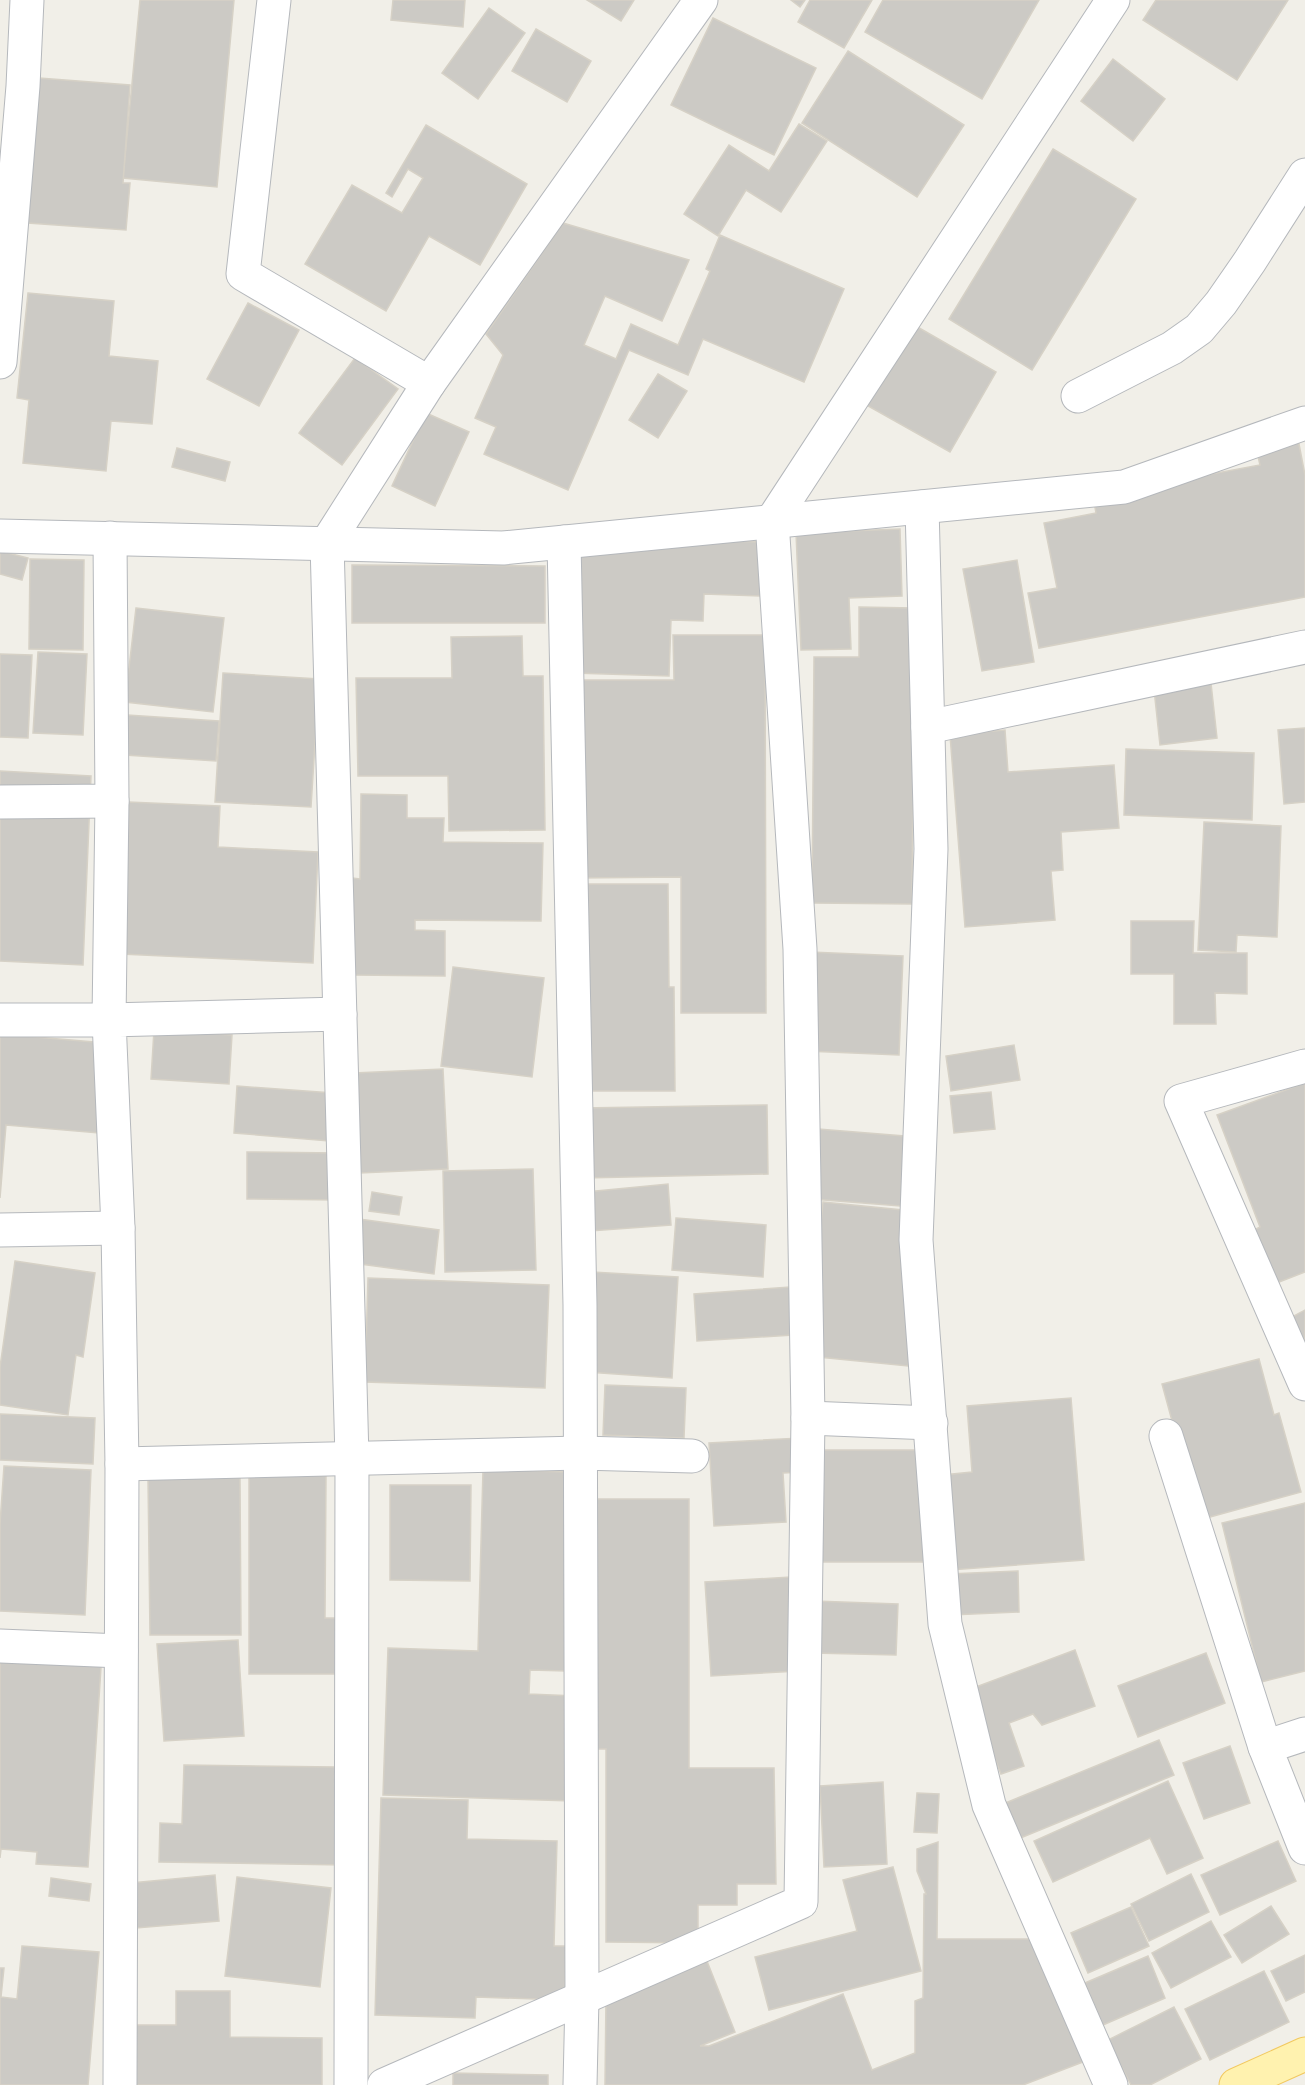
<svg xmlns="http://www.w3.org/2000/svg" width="1305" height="2085" font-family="Quicksand,sans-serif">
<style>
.building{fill:#cccac5;stroke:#d6d1c6;stroke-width:1.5}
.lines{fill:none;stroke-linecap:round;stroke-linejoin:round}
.minor-casing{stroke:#b5b8bc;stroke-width:35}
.major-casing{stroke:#f2c960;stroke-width:35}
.minor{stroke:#fff;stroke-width:33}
.major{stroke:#fff2af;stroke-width:33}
</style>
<rect width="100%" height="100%" fill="#f1efe8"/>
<g class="building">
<polygon points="140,0 234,0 217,187 123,178"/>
<polygon points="393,0 465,0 463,27 391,20"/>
<polygon points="587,0 634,0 621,21"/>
<polygon points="791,0 805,0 800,7"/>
<polygon points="810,0 872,0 844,48 798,22"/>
<polygon points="883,0 1039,0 982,99 865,32"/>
<polygon points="1156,0 1288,0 1237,80 1143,20"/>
<polygon points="489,8 525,33 478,99 442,73"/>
<polygon points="713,18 816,68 774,155 671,105"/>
<polygon points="536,29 591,61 567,102 512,71"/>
<polygon points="848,51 964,125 917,197 802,123"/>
<polygon points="1113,59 1165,99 1133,141 1081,101"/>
<polygon points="39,78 130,85 123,183 130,183 126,230 28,223"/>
<polygon points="799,124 827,141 781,212 746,190 718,236 684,214 729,145 769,171"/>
<polygon points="426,125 527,184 480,265 429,236 386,311 305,264 352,185 402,213 423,178 408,169 392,197 386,193"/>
<polygon points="1053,149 1136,199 1032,370 949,319"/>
<polygon points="563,223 689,260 662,321 605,296 584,345 616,359 631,324 678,345 710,271 706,269 720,235 844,289 804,382 703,339 688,375 629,350 568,490 484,454 496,427 475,418 503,355 486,334"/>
<polygon points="28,293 114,301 109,356 158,361 152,424 111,421 106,471 23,463 29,400 17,398"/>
<polygon points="248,303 299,330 259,406 207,379"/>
<polygon points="907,321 996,372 950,452 861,402"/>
<polygon points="355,358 398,389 342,465 299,433"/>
<polygon points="658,374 687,391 658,438 629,420"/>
<polygon points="426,413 469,432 435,506 392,486"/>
<polygon points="1298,439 1305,475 1305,597 1039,648 1028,593 1057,588 1044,523 1096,513 1093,496 1260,465 1256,447"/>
<polygon points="177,448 230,462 225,481 172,467"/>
<polygon points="900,529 902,596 849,598 851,649 801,650 796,533"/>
<polygon points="578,536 762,542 760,596 704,594 703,621 671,620 669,676 573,673"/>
<polygon points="0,551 28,558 22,580 0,574"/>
<polygon points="30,559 84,560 83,650 29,649"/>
<polygon points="1017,560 1034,662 982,671 963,569"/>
<polygon points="352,565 545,566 545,623 352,623"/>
<polygon points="859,607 914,608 912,904 812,903 814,657 859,657"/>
<polygon points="136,608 224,618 213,712 125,702"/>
<polygon points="673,635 765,635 766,1013 681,1013 681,877 578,878 575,680 674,680"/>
<polygon points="522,636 523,676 543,676 545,830 449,831 448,776 358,776 356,678 452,678 451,637"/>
<polygon points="38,652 87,654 83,735 33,733"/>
<polygon points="0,654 32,655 28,738 0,737"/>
<polygon points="223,673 319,679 311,807 215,802"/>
<polygon points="1210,674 1217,738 1160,745 1153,680"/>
<polygon points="127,715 219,721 216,761 125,755"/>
<polygon points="1305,728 1305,802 1284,804 1278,730"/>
<polygon points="1005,730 1008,772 1114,765 1119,828 1061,832 1063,870 1051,871 1055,920 965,927 950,735"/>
<polygon points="1126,749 1254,753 1252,820 1124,815"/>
<polygon points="0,771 91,776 83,965 0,961"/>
<polygon points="361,794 407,795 407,818 444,818 443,842 543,843 541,921 415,920 415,930 445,931 445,976 354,975 353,878 360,879"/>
<polygon points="128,802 220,806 218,847 318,852 313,963 121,954"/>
<polygon points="1204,822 1281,826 1277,937 1237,935 1236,952 1198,950"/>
<polygon points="582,884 668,884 669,987 674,987 675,1091 582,1091"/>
<polygon points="1131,921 1194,921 1193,953 1247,953 1247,994 1215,993 1216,1024 1174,1024 1174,974 1131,974"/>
<polygon points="810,952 903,956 899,1055 806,1051"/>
<polygon points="453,967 544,978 532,1077 441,1066"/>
<polygon points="154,1030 232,1035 229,1084 151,1079"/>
<polygon points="0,1034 106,1043 99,1133 6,1125 0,1198"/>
<polygon points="1014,1045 1020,1080 951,1091 946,1056"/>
<polygon points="443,1069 448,1169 360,1173 354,1073"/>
<polygon points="1305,1083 1305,1272 1274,1284 1254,1230 1260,1227 1217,1115"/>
<polygon points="237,1086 333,1093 329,1141 234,1133"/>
<polygon points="991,1092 995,1129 954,1133 950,1096"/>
<polygon points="767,1105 768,1174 584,1178 582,1108"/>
<polygon points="818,1129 917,1137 913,1207 812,1199"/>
<polygon points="247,1152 337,1153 337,1200 247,1199"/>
<polygon points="533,1169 536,1270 445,1272 443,1171"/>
<polygon points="668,1184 671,1225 590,1231 586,1192"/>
<polygon points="372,1192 402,1197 399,1215 369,1211"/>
<polygon points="823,1202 923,1212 908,1366 808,1356"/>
<polygon points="676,1218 766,1225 763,1277 672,1270"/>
<polygon points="359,1219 439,1230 434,1274 353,1263"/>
<polygon points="15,1261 95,1273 83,1357 76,1355 68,1415 0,1405 0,1367"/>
<polygon points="592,1272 678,1277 672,1378 587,1372"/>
<polygon points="368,1278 549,1285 545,1388 365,1382"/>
<polygon points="790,1287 793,1335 697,1341 694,1294"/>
<polygon points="1305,1310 1305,1351 1279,1324"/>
<polygon points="1259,1359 1274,1415 1279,1413 1301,1492 1199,1520 1162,1384"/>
<polygon points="605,1385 686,1388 684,1438 603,1435"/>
<polygon points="1071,1398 1084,1560 950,1570 943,1475 972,1472 967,1406"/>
<polygon points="0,1414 95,1418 93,1464 0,1460"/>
<polygon points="801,1438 802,1472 783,1473 786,1522 714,1526 709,1443"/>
<rect x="822" y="1450" width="102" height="112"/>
<polygon points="4,1466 91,1470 85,1615 0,1611 0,1524"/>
<polygon points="483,1470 572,1472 566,1671 530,1670 529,1694 575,1696 572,1801 383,1795 388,1648 478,1651"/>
<polygon points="249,1475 326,1476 325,1618 336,1618 336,1674 249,1674"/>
<polygon points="148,1478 240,1478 241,1635 150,1635"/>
<polygon points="390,1485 471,1485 470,1581 390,1580"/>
<polygon points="596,1499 689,1499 689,1768 774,1768 776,1884 737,1884 737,1905 698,1905 698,1943 606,1942 606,1749 596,1749"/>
<polygon points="1305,1503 1305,1671 1261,1682 1222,1523"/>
<polygon points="1018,1571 1019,1612 951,1615 949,1574"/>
<polygon points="791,1577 798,1671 711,1676 705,1582"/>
<polygon points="814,1601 898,1604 896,1655 813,1653"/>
<polygon points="238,1640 244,1736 164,1741 157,1644"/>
<polygon points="0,1645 102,1652 88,1867 36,1864 37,1852 1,1849 0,1858"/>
<polygon points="1075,1650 1095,1706 1042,1725 1033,1714 1009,1723 1024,1766 1001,1774 968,1690"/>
<polygon points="1206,1653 1225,1703 1138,1737 1118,1686"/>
<polygon points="1159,1740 1174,1775 1018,1839 1003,1804"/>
<polygon points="1230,1746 1250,1803 1204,1819 1183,1763"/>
<polygon points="184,1765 336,1767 344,1865 159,1862 160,1823 182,1824"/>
<polygon points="1168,1781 1203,1858 1167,1874 1150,1838 1053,1882 1034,1841"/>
<polygon points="883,1782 887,1864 824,1867 820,1786"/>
<polygon points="917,1793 939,1794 937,1833 914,1832"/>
<polygon points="381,1798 468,1800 467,1839 557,1841 554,1946 566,1946 564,2000 476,1997 475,2018 375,2015"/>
<polygon points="1278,1841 1296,1881 1220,1915 1201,1875"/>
<polygon points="938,1842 937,1939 1044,1939 1088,2060 1023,2085 605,2085 606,1997 703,1951 735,2032 700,2046 709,2046 843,1994 872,2070 915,2053 915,2001 923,1998 924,1894 926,1894 917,1871 917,1849"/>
<polygon points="893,1867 921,1971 769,2010 755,1957 857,1931 843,1880"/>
<polygon points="1191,1874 1209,1912 1149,1941 1131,1904"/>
<polygon points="215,1875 219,1921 136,1928 131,1883"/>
<polygon points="237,1877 331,1888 320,1987 225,1976"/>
<polygon points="51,1878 91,1884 89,1901 49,1896"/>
<polygon points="1271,1906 1289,1934 1242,1963 1224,1935"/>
<polygon points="1131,1907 1149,1946 1088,1973 1071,1933"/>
<polygon points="1211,1921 1231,1957 1171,1988 1152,1953"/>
<polygon points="22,1946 99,1952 88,2085 0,2085 0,1968 4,1968 1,1997 17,1999"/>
<polygon points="1305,1955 1305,1992 1286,2001 1271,1971"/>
<polygon points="1148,1956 1165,1998 1103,2025 1085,1983"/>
<polygon points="1264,1971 1289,2022 1210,2060 1185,2009"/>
<polygon points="176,1991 230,1991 230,2037 322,2038 322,2085 134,2085 134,2025 176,2025"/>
<polygon points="1174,2007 1201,2059 1150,2085 1131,2085 1108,2040"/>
<polygon points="453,2073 548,2075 548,2085 453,2085"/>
</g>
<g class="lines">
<g class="minor-casing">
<g id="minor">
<polyline points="274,0 243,274 429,383 327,543 352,1458 351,2085"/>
<polyline points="0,362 23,86 27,0"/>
<polyline points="429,383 701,0"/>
<polyline points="1078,396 1172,348 1199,329 1221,303 1250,261 1305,175"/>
<polyline points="922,507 931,849 916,1240 945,1624 989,1805 1111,2085"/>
<polyline points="0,536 503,548 1124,487 1305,423"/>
<polyline points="564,542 580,1305 582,1998 580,2085"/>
<polyline points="928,727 1305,647"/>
<polyline points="0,802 112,801 110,538"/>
<polyline points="0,1020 109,1020 112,801"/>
<polyline points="1305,1066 1181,1101 1305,1384"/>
<polyline points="0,1230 118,1228"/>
<polyline points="808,1418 931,1423"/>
<polyline points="1166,1436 1265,1747"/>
<polyline points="122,1464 580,1453 692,1456"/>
<polyline points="0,1646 121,1651"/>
<polyline points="1305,1734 1265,1747 1305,1848"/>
<polyline points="120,2085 122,1464 118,1228 109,1020 340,1014"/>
<polyline points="384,2085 801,1902 808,1418 800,949 772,521 1113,0"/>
</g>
</g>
<g class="major-casing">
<polyline id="major" points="1236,2085 1305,2054"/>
</g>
<use href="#minor" class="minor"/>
<use href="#major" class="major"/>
</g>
</svg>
